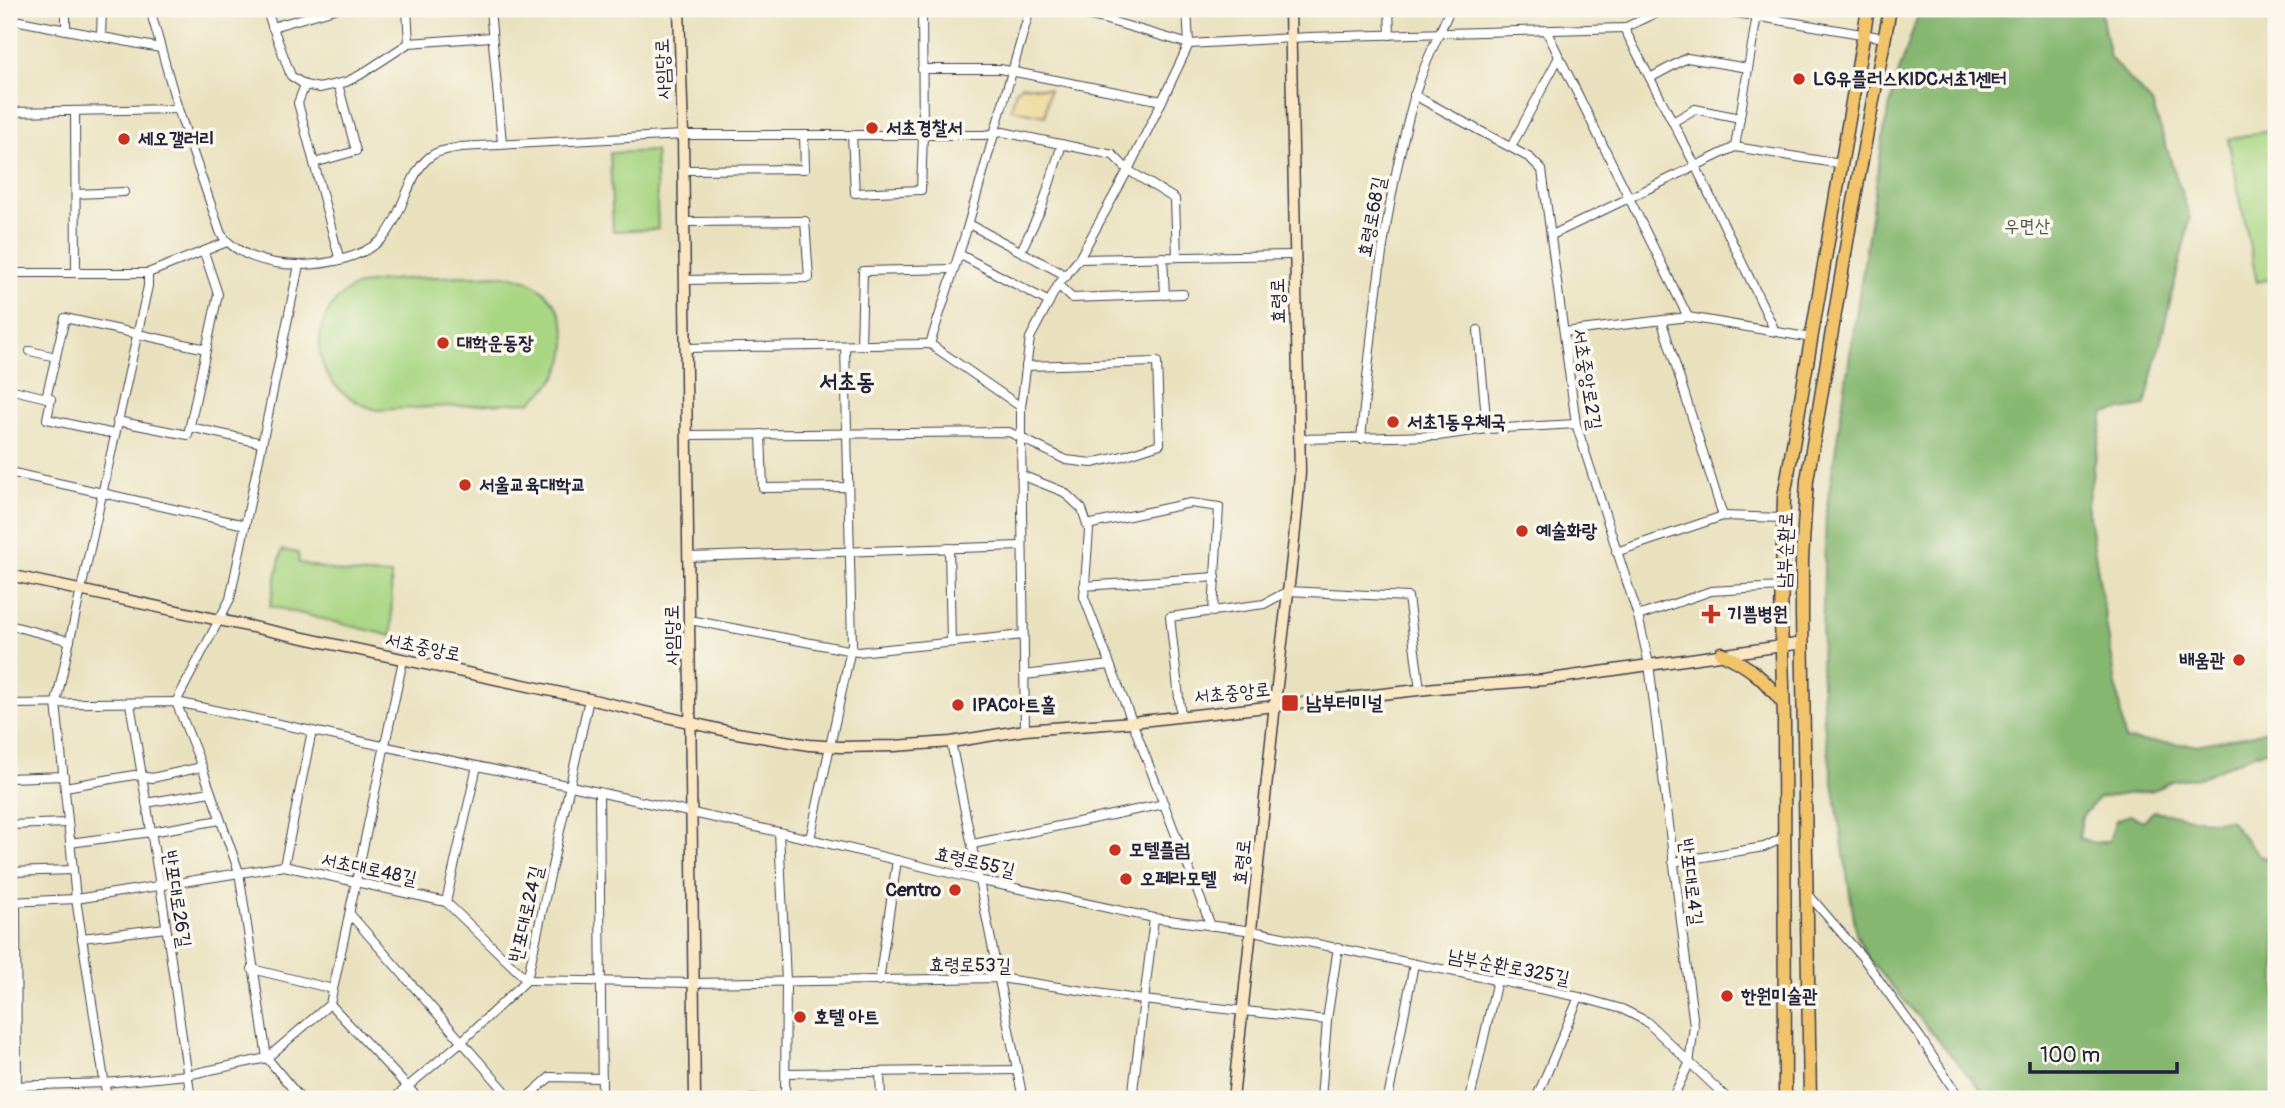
<svg xmlns="http://www.w3.org/2000/svg" width="2285" height="1108" font-family="Pangolin,'Poor Story',sans-serif">
<style>
.green{fill:#a9d683;stroke:#667c5f;stroke-width:2}
.forest{fill:#86b771;stroke:#546c56;stroke-width:2}
.sand{fill:#eeda9e;stroke:#887e6c;stroke-width:2}
.lines{fill:none;stroke-linecap:round;stroke-linejoin:round}
.street-casing{stroke:#403f4f;stroke-width:10}
.secondary-casing{stroke:#403f4f;stroke-width:13}
.primary-casing{stroke:#403f4f;stroke-width:15}
.street{stroke:#fff;stroke-width:8}
.secondary{stroke:#f9e7c3;stroke-width:10}
.primary{stroke:#f1c36a;stroke-width:12}
.poi-dot{fill:#c8321e;stroke:#fbf7ec;stroke-width:2.5}
.labels{text-anchor:middle;dominant-baseline:central;stroke-width:7;stroke-linejoin:round;paint-order:stroke}
.street-label{font-size:19px;fill:#22223b;stroke:#fbf7ec}
.poi-label{font-size:19px;font-weight:bold;fill:#22223b;stroke:#fbf7ec;text-anchor:start}
.park-label{font-size:19px;fill:#4a5851;stroke:#fbf7ec}
.quarter-label{font-size:23px;font-weight:bold;fill:#22223b;stroke:#fbf7ec}
</style>
<rect width="100%" height="100%" fill="#fbf7ec"/>
<filter id="ink" filterUnits="userSpaceOnUse"><feTurbulence type="fractalNoise" baseFrequency=".0143" numOctaves="2"/><feDisplacementMap in="SourceGraphic" scale="14" xChannelSelector="R" yChannelSelector="G"/><feConvolveMatrix kernelMatrix="1 2 1 2 8 2 1 2 1" color-interpolation-filters="sRGB"/></filter>
<filter id="wash" filterUnits="userSpaceOnUse"><feTurbulence type="fractalNoise" baseFrequency=".00686" numOctaves="4" result="noise"/><feDisplacementMap in="SourceGraphic" scale="28" xChannelSelector="R" yChannelSelector="G"/><feGaussianBlur stdDeviation="1.57" result="paint"/><feColorMatrix in="noise" values="0 0 0 0 0 0 0 0 0 0 0 0 0 0 0 0 0 1.4 0 .05"/><feComposite in="paint" operator="in"/></filter>
<g filter="url(#wash)">
<rect width="100%" height="100%" fill="#e9e1be"/>
<g class="green">
<polygon points="2276,129 2276,278 2257,282 2228,139"/>
<polygon points="655,151 658,229 613,231 610,153"/>
<path d="M499,275C506,276 514,276 520,278C561,291 578,339 557,375C551,386 540,394 531,402L376,410C350,401 324,384 320,353C317,329 329,301 350,289C372,276 468,277 499,275Z"/>
<polygon points="282,550 298,553 299,563 345,573 391,575 392,636 270,606"/>
</g>
<polygon class="forest" points="1920,9 2098,9 2101,13 2110,58 2152,103 2190,219 2145,406 2104,413 2087,504 2125,740 2196,745 2250,735 2276,727 2276,747 2252,755 2204,776 2172,781 2154,790 2099,798 2082,816 2079,838 2094,843 2109,841 2116,820 2130,815 2143,821 2154,811 2209,821 2230,820 2259,856 2276,860 2276,1099 1989,1099 1867,957 1856,933 1824,723 1821,666 1826,512 1885,125 1897,78"/>
<polygon class="sand" points="1021,85 1049,89 1045,116 1011,109 1016,90"/>
</g>
<g filter="url(#ink)">
<g class="lines">
<g class="street-casing">
<g id="street">
<polyline points="66,9 66,30"/>
<path d="M150,9L178,109L221,234C251,276 343,272 380,241C402,222 408,168 434,154C441,150 452,149 460,147L683,135H984L1003,132L1113,155L1128,170L1175,199L1177,257"/>
<polyline points="266,9 291,76 305,85 319,88 346,82 360,75 409,43 491,37"/>
<polyline points="407,9 409,43"/>
<polyline points="490,9 502,143"/>
<polyline points="1054,9 1100,18 1189,44 1309,37 1624,28 1664,9"/>
<polyline points="1389,9 1390,35"/>
<polyline points="1713,9 1885,38"/>
<polyline points="9,19 160,48"/>
<polyline points="272,27 335,9"/>
<polyline points="1624,28 1695,165 1775,331"/>
<polyline points="1546,30 1688,317"/>
<polyline points="101,36 102,9"/>
<polyline points="922,69 1000,69 1162,101"/>
<polyline points="1650,78 1687,58 1748,68"/>
<polyline points="305,85 298,103 340,261"/>
<polyline points="1414,95 1530,158 1542,170 1576,424 1638,616 1649,664 1694,1026 1689,1064 1672,1099"/>
<polyline points="75,111 76,273"/>
<polyline points="9,112 178,109"/>
<polyline points="1673,122 1695,109 1740,118"/>
<polyline points="852,135 855,193 921,190 923,135 922,9"/>
<polyline points="1511,147 1559,57"/>
<polyline points="1735,147 1758,9"/>
<polyline points="314,163 356,151 338,84"/>
<polyline points="684,170 805,169 804,135"/>
<polyline points="76,194 124,192"/>
<polyline points="684,222 805,221 809,278 685,280"/>
<polyline points="969,224 1067,276"/>
<polyline points="1552,235 1735,147 1841,164"/>
<polyline points="1021,251 1042,207 1062,144"/>
<polyline points="959,254 1049,302"/>
<polyline points="1163,257 1165,295"/>
<polyline points="1079,259 1295,255"/>
<polyline points="299,265 230,599 176,702 202,767 239,872 267,1058 301,1099"/>
<polyline points="9,273 148,273 227,242"/>
<polyline points="1058,285 1072,298 1183,294"/>
<polyline points="1662,322 1723,516"/>
<polyline points="1478,330 1487,429"/>
<polyline points="1564,332 1688,317 1812,338"/>
<polyline points="930,344 966,232 1030,9"/>
<polyline points="930,344 1021,407"/>
<polyline points="861,345 863,271 954,269"/>
<polyline points="686,348 930,344"/>
<polyline points="30,351 56,357"/>
<polyline points="9,389 51,399 47,419 114,434"/>
<polyline points="46,398 65,318 206,349"/>
<polyline points="117,421 188,435 218,294 204,252"/>
<polyline points="190,427 262,443"/>
<polyline points="761,434 763,488 848,487"/>
<polyline points="687,435 1009,432 1066,460 1092,463 1123,456 1160,444 1157,362 1026,366"/>
<polyline points="1299,439 1438,436 1487,429 1576,424"/>
<path d="M1361,439C1372,324 1383,209 1414,98C1422,67 1438,38 1450,9"/>
<polyline points="9,472 245,525"/>
<polyline points="1021,475 1064,492 1082,509 1089,530 1084,597 1211,926"/>
<polyline points="1087,525 1190,503 1219,507 1213,612"/>
<polyline points="949,548 951,642"/>
<polyline points="1616,552 1723,516 1783,518"/>
<polyline points="689,557 1021,546"/>
<polyline points="1084,586 1216,577"/>
<polyline points="1638,616 1711,591 1781,587"/>
<polyline points="690,620 858,652 1023,635"/>
<polyline points="9,625 70,641"/>
<polyline points="1024,675 1110,665"/>
<polyline points="130,703 163,904 191,1099"/>
<polyline points="9,704 176,702 571,786 810,839 978,880 1154,918 1253,931 1579,997 1622,1009 1646,1021 1728,1099"/>
<polyline points="1181,716 1170,617 1264,604 1288,591 1408,597 1420,690"/>
<polyline points="1025,730 1021,436 1021,407 1030,338 1058,285 1079,259 1128,170 1162,101 1189,44 1187,9"/>
<polyline points="951,742 1023,1099"/>
<polyline points="9,778 64,776"/>
<polyline points="65,787 134,775 152,778 202,767"/>
<polyline points="599,794 602,1099"/>
<polyline points="146,803 210,792"/>
<polyline points="9,825 68,823"/>
<polyline points="810,839 852,644 845,346"/>
<polyline points="70,843 151,832 220,820"/>
<polyline points="973,844 1164,804"/>
<polyline points="1673,862 1764,847 1783,838"/>
<polyline points="284,866 312,731"/>
<polyline points="9,872 73,870"/>
<polyline points="1808,894 1863,958 1920,1037 1960,1099"/>
<polyline points="9,902 76,899 284,866 446,902 527,980 694,983 1000,978 1143,1000 1327,1020"/>
<polyline points="446,902 477,766"/>
<polyline points="16,903 17,1099"/>
<polyline points="350,914 512,1099"/>
<polyline points="82,938 166,928"/>
<polyline points="252,969 333,989"/>
<polyline points="879,981 897,860"/>
<polyline points="330,1004 419,1099"/>
<polyline points="786,1073 1017,1070"/>
<polyline points="880,1073 881,1099"/>
<polyline points="9,1086 105,1083 187,1075 267,1058 330,1004 403,660"/>
<polyline points="107,1099 76,899 56,703 148,286 148,273"/>
<polyline points="393,1099 461,1042 527,980 589,699"/>
<polyline points="525,1099 550,1077 602,1078"/>
<polyline points="750,1099 785,1098 786,981 779,832"/>
<polyline points="1132,1099 1154,918"/>
<polyline points="1321,1099 1327,1020 1338,947"/>
<polyline points="1388,1099 1414,964"/>
<polyline points="1470,1099 1497,980"/>
<polyline points="1536,1099 1579,997"/>
</g>
</g>
<g class="secondary-casing">
<g id="secondary">
<polyline points="679,9 683,135 695,1099"/>
<polyline points="9,575 589,699 731,732 809,745 840,747 894,746 951,742 1025,730 1132,722 1436,688 1544,680 1803,643"/>
<path d="M1233,1099C1248,967 1260,835 1275,704C1283,626 1295,549 1300,472L1290,9"/>
</g>
</g>
<g class="primary-casing">
<g id="primary">
<path d="M1721,653C1751,667 1763,678 1783,703"/>
<polyline points="1785,1099 1784,720 1781,619 1784,497 1868,9"/>
<polyline points="1810,1099 1802,616 1802,559 1807,480 1851,218 1890,9"/>
</g>
</g>
<use href="#street" class="street"/>
<use href="#secondary" class="secondary"/>
<use href="#primary" class="primary"/>
</g>
</g>
<g class="poi-dot">
<circle cx="1799" cy="79" r="7"/>
<circle cx="872" cy="128" r="7"/>
<circle cx="124" cy="139" r="7"/>
<circle cx="443" cy="343" r="7"/>
<circle cx="1393" cy="422" r="7"/>
<circle cx="465" cy="485" r="7"/>
<circle cx="1522" cy="531" r="7"/>
<path d="M1707.5 603.5h7v7h7v7h-7v7h-7v-7h-7v-7h7z"/>
<circle cx="2239" cy="660" r="7"/>
<rect x="1281" y="694" width="18" height="18" rx="3.5"/>
<circle cx="958" cy="705" r="7"/>
<circle cx="1115" cy="850" r="7"/>
<circle cx="1126" cy="879" r="7"/>
<circle cx="955" cy="890" r="7"/>
<circle cx="1727" cy="996" r="7"/>
<circle cx="800" cy="1017" r="7"/>
</g>
<g class="labels">
<g class="street-label">
<text transform="translate(663 69) rotate(-92)">사임당로</text>
<text transform="translate(1372 217) rotate(-79)">효령로68길</text>
<text transform="translate(1278 301) rotate(-91)">효령로</text>
<text transform="translate(1587 379) rotate(81)">서초중앙로2길</text>
<text transform="translate(1785 550) rotate(-88)">남부순환로</text>
<text transform="translate(672 635) rotate(-90)">사임당로</text>
<text transform="translate(423 647) rotate(12)">서초중앙로</text>
<text transform="translate(1232 693) rotate(-6)">서초중앙로</text>
<text transform="translate(975 862) rotate(13)">효령로55길</text>
<text transform="translate(1242 862) rotate(-84)">효령로</text>
<text transform="translate(369 869) rotate(12)">서초대로48길</text>
<text transform="translate(1691 882) rotate(83)">반포대로4길</text>
<text transform="translate(177 899) rotate(81)">반포대로26길</text>
<text transform="translate(526 914) rotate(-77)">반포대로24길</text>
<text transform="translate(970 965) rotate(1)">효령로53길</text>
<text transform="translate(1509 967) rotate(11)">남부순환로325길</text>
</g>
<g class="poi-label">
<text x="1813" y="79">LG유플러스KIDC서초1센터</text>
<text x="886" y="128">서초경찰서</text>
<text x="138" y="139">세오갤러리</text>
<text x="457" y="343">대학운동장</text>
<text x="1407" y="422">서초1동우체국</text>
<text x="479" y="485">서울교육대학교</text>
<text x="1536" y="531">예술화랑</text>
<text x="1727" y="614">기쁨병원</text>
<text x="2225" y="660" text-anchor="end">배움관</text>
<text x="1306" y="703">남부터미널</text>
<text x="972" y="705">IPAC아트홀</text>
<text x="1129" y="850">모텔플럼</text>
<text x="1140" y="879">오페라모텔</text>
<text x="941" y="890" text-anchor="end">Centro</text>
<text x="1741" y="996">한원미술관</text>
<text x="814" y="1017">호텔 아트</text>
</g>
<g class="park-label">
<text x="2027" y="226">우면산</text>
</g>
<g class="quarter-label">
<text x="847" y="381">서초동</text>
</g>
</g>
<rect width="2285" height="1108" fill="none" stroke="#fbf7ec" stroke-width="35"/>
<path d="M2030 1062v10h147v-10" fill="none" stroke="#22223b" stroke-width="3.5"/>
<text x="2040" y="1062" font-size="21" fill="#22223b" stroke="#fbf7ec" stroke-width="5" paint-order="stroke">100 m</text>
</svg>
